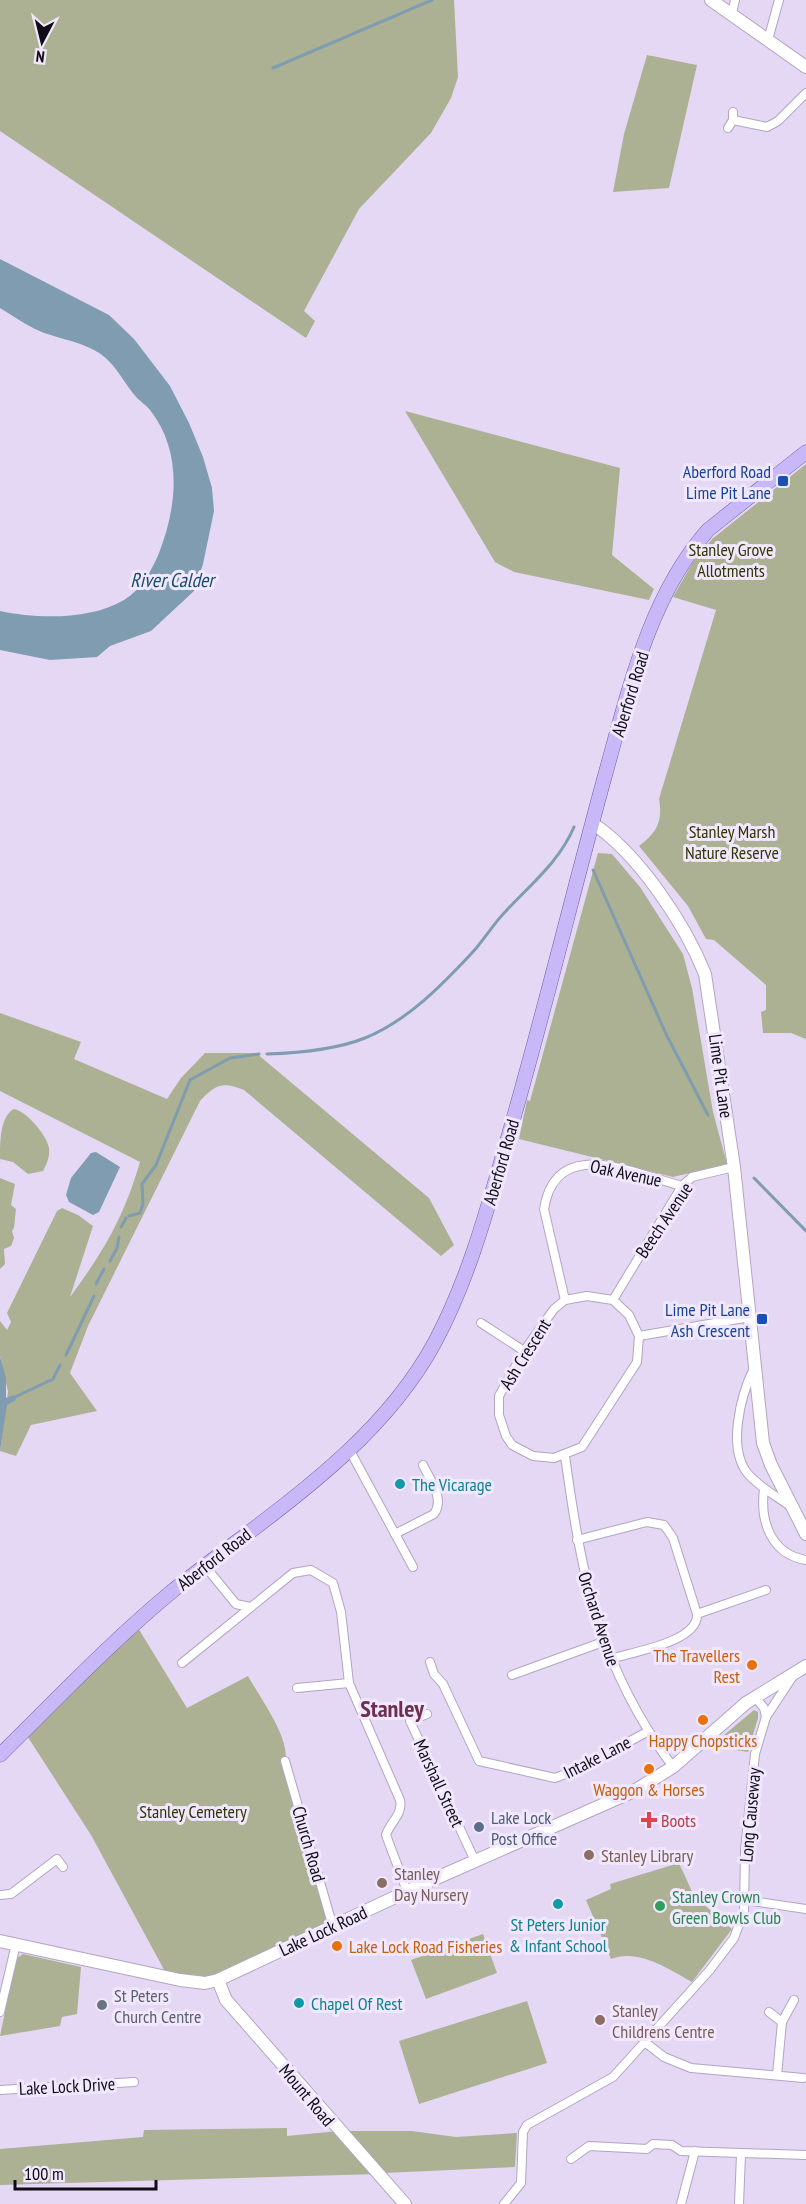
<svg xmlns="http://www.w3.org/2000/svg" width="806" height="2204" font-family="'PT Sans Narrow',sans-serif">
<style>
.green{fill:#acb194}
.water{fill:#7f9cb0}
.lines{fill:none;stroke-linecap:round;stroke-linejoin:round}
.stream{stroke:#7f9cb0;stroke-width:3}
.street-casing{stroke:#b1a5c1;stroke-width:10}
.secondary-casing{stroke:#b1a5c1;stroke-width:14}
.primary-casing{stroke:#705da6;stroke-width:15}
.street{stroke:#fff;stroke-width:8}
.secondary{stroke:#fff;stroke-width:12}
.primary{stroke:#c8b8f8;stroke-width:14}
.transit-dot{fill:#1a4fb4;stroke:#f1e7fe;stroke-width:2}
.culture-dot{fill:#0f9aa8;stroke:#f1e7fe;stroke-width:2}
.food-dot{fill:#e8710a;stroke:#f1e7fe;stroke-width:2}
.health-dot{fill:#e0444e;stroke:#f1e7fe;stroke-width:2}
.service-dot{fill:#5c6f8a;stroke:#f1e7fe;stroke-width:2}
.education-dot{fill:#8d6e63;stroke:#f1e7fe;stroke-width:2}
.leisure-dot{fill:#2e9e5b;stroke:#f1e7fe;stroke-width:2}
.worship-dot{fill:#6b7280;stroke:#f1e7fe;stroke-width:2}
.labels{text-anchor:middle;dominant-baseline:central;stroke-width:6;stroke-linejoin:round;paint-order:stroke}
.transit-label{font-size:18px;fill:#164399;stroke:#f1e7fe;text-anchor:end}
.park-label{font-size:18px;fill:#313600;stroke:#f1e7fe}
.street-label{font-size:18px;fill:#100c15;stroke:#f1e7fe}
.culture-label{font-size:18px;fill:#0d838f;stroke:#f1e7fe;text-anchor:start}
.food-label{font-size:18px;fill:#c56008;stroke:#f1e7fe}
.service-label{font-size:18px;fill:#4e5e75;stroke:#f1e7fe;text-anchor:start}
.health-label{font-size:18px;fill:#be3a42;stroke:#f1e7fe;text-anchor:start}
.education-label{font-size:18px;fill:#785e54;stroke:#f1e7fe;text-anchor:start}
.leisure-label{font-size:18px;fill:#27864d;stroke:#f1e7fe;text-anchor:start}
.worship-label{font-size:18px;fill:#5b616d;stroke:#f1e7fe;text-anchor:start}
.water-label{font-size:20px;font-style:italic;fill:#1a4c6b;stroke:#f1e7fe}
.district-label{font-size:24px;font-weight:bold;fill:#6f2e4e;stroke:#f1e7fe}
</style>
<rect width="100%" height="100%" fill="#e5d8f5"/>
<g class="green">
<polygon points="0,0 454,0 458,77 451,98 431,133 359,209 304,311 315,321 306,338 0,131"/>
<polygon points="647,55 697,65 669,188 613,192 624,134"/>
<polygon points="405,411 620,468 612,555 654,589 649,600 514,572 495,562"/>
<path d="M806,464V1039L791,1033H763L761,1012L766,1010V985L714,940L706,939L688,906L639,846C657,833 663,821 659,799L716,610L673,597L693,562L712,539Z"/>
<polygon points="598,853 612,854 640,887 683,954 692,988 713,1112 727,1164 673,1177 519,1139 527,1100 530,1101"/>
<path d="M0,1013L81,1042L74,1059L167,1099L181,1078L205,1053H256L429,1198L454,1245L441,1256L244,1090C222,1081 215,1085 200,1101L88,1326L70,1373L97,1411L31,1425L16,1456L0,1451L8,1392L0,1356V1321L7,1330L11,1322L7,1313L57,1211L62,1208L78,1215L93,1226L70,1297C104,1251 124,1217 140,1162L0,1091Z"/>
<path d="M14,1109C26,1111 47,1135 49,1148C50,1156 47,1164 43,1171L28,1174L13,1162L0,1159C0,1142 0,1116 14,1109Z"/>
<polygon points="0,1178 15,1184 11,1205 16,1209 14,1228 12,1231 14,1238 11,1246 4,1249 5,1264 0,1269"/>
<path d="M135,1623L187,1708L248,1676C259,1696 291,1739 285,1761L333,1927L218,1980L168,1977L91,1835L24,1731Z"/>
<polygon points="754,1710 758,1712 758,1718 748,1752 711,1746"/>
<path d="M679,1863L694,1896L732,1929L692,1982C669,1969 638,1948 611,1959L586,1900L611,1889L610,1884Z"/>
<polygon points="483,1934 497,1973 426,1999 411,1960"/>
<polygon points="23,1954 81,1967 77,2014 62,2017 60,2026 0,2036 16,1959"/>
<polygon points="527,2001 547,2063 419,2104 399,2041"/>
<polygon points="287,2128 287,2136 338,2131 378,2174 0,2185 0,2149 143,2137 144,2130"/>
<polygon points="348,2131 412,2131 456,2137 517,2133 515,2167 384,2173"/>
</g>
<g class="water">
<path d="M0,259L109,315L134,339L170,386L189,423L203,457L212,488L214,511L203,564L194,591L151,631L110,646L97,657L50,660L0,650V611C37,619 91,620 124,600C141,590 152,570 159,553C177,507 183,452 150,410C146,405 141,402 137,398C125,385 117,366 102,355C83,341 56,339 35,329C23,323 12,315 0,308Z"/>
<polygon points="96,1152 120,1167 99,1212 93,1215 69,1202 66,1195 71,1178 91,1153"/>
<polygon points="0,1357 6,1378 6,1398 14,1395 16,1400 7,1405 0,1451"/>
</g>
<g class="lines">
<g class="stream">
<polyline points="273,68 432,0"/>
<polyline points="593,870 666,1034 708,1115"/>
<path d="M267,1054C299,1053 335,1050 365,1038C407,1021 441,986 471,954C484,940 493,924 506,911C531,884 559,862 574,827"/>
<polyline points="754,1178 806,1231"/>
<polyline points="129,1216 140,1213 143,1204 142,1184 156,1165 190,1080 230,1058 259,1054"/>
<polyline points="121,1227 126,1218"/>
<polyline points="110,1261 117,1248 119,1237"/>
<polyline points="96,1284 104,1269"/>
<polyline points="66,1355 94,1296"/>
<polyline points="15,1397 53,1379 60,1365"/>
</g>
<g class="street-casing">
<g id="street">
<polyline points="732,13 735,0"/>
<polyline points="768,40 779,0"/>
<polyline points="733,120 767,127 778,121 806,93"/>
<polyline points="728,128 733,120 733,112"/>
<polygon points="587,1296 613,1300 629,1315 639,1336 637,1362 582,1447 554,1458 533,1456 512,1445 506,1436 499,1415 499,1396 524,1351 554,1309 565,1300"/>
<path d="M565,1300L544,1209C556,1134 635,1174 682,1186"/>
<polyline points="613,1300 682,1186 692,1177 734,1167"/>
<polyline points="481,1323 524,1351"/>
<polyline points="639,1336 750,1317"/>
<path d="M754,1368C741,1395 726,1449 749,1475C761,1488 776,1496 790,1506"/>
<polyline points="349,1449 413,1567"/>
<path d="M565,1456C582,1578 598,1665 673,1767"/>
<path d="M764,1489C760,1520 770,1554 806,1560"/>
<path d="M395,1534L434,1514C445,1499 430,1480 423,1465"/>
<path d="M577,1540L647,1522L664,1525L673,1538L697,1614C699,1642 632,1652 610,1659"/>
<polyline points="205,1566 236,1604 250,1607"/>
<polyline points="697,1614 766,1590"/>
<polyline points="430,1662 434,1674 443,1684 479,1761 555,1778 576,1770 647,1732"/>
<path d="M182,1663L293,1573L311,1570L333,1583L341,1612L349,1683L400,1800C403,1815 390,1822 386,1835L407,1891"/>
<polyline points="512,1675 603,1642"/>
<polyline points="297,1688 349,1683"/>
<polyline points="755,1697 764,1708 766,1717"/>
<polyline points="427,1714 410,1721 475,1861"/>
<polyline points="285,1761 333,1927"/>
<polyline points="0,1895 11,1894 57,1859 63,1867"/>
<polyline points="745,1900 806,1909"/>
<polyline points="0,2012 16,1944"/>
<polyline points="769,2012 782,2022"/>
<polyline points="646,2043 664,2057 691,2068 803,2078"/>
<polyline points="777,2075 782,2022 794,2000"/>
<polyline points="0,2090 134,2082"/>
<polyline points="571,2159 589,2146 647,2149 653,2144 672,2145 681,2151 806,2155"/>
<polyline points="504,2204 521,2183 523,2132 527,2125 613,2077 709,1971 734,1938 744,1911 745,1850 755,1754 766,1717 793,1676"/>
<polyline points="681,2204 695,2151"/>
<polyline points="739,2204 741,2155"/>
</g>
</g>
<g class="secondary-casing">
<g id="secondary">
<polyline points="711,0 806,67"/>
<path d="M592,823C638,853 685,924 705,974L734,1167L763,1443L771,1465L806,1534"/>
<polyline points="0,1941 180,1980 205,1983 218,1980 423,1884 634,1791 673,1767 746,1703 806,1666"/>
<polyline points="218,1980 226,2000 405,2204"/>
</g>
</g>
<g class="primary-casing">
<path id="primary" d="M0,1755C56,1700 110,1643 170,1593C263,1518 377,1450 435,1342C469,1278 487,1210 507,1141C542,1021 571,900 604,779C628,694 648,598 708,530L806,452"/>
</g>
<use href="#street" class="street"/>
<use href="#secondary" class="secondary"/>
<use href="#primary" class="primary"/>
</g>
<g class="transit-dot">
<rect x="777" y="475" width="12" height="12" rx="3"/>
<rect x="756" y="1313" width="12" height="12" rx="3"/>
</g>
<g class="culture-dot">
<circle cx="400" cy="1484" r="6"/>
<circle cx="558" cy="1904" r="6"/>
<circle cx="299" cy="2003" r="6"/>
</g>
<g class="food-dot">
<circle cx="752" cy="1665" r="6"/>
<circle cx="703" cy="1720" r="6"/>
<circle cx="649" cy="1769" r="6"/>
<circle cx="337" cy="1946" r="6"/>
</g>
<path class="health-dot" d="M646 1811h6v6h6v6h-6v6h-6v-6h-6v-6h6z"/>
<circle class="service-dot" cx="479" cy="1827" r="6"/>
<g class="education-dot">
<circle cx="589" cy="1855" r="6"/>
<circle cx="382" cy="1883" r="6"/>
<circle cx="600" cy="2020" r="6"/>
</g>
<circle class="leisure-dot" cx="660" cy="1906" r="6"/>
<circle class="worship-dot" cx="102" cy="2005" r="6"/>
<g class="labels">
<g class="transit-label">
<text x="771" y="471">Aberford Road<tspan x="771" dy="21">Lime Pit Lane</tspan></text>
<text x="750" y="1309">Lime Pit Lane<tspan x="750" dy="21">Ash Crescent</tspan></text>
</g>
<g class="park-label">
<text x="731" y="549">Stanley Grove<tspan x="731" dy="21">Allotments</tspan></text>
<text x="732" y="831">Stanley Marsh<tspan x="732" dy="21">Nature Reserve</tspan></text>
<text x="193" y="1811">Stanley Cemetery</text>
</g>
<g class="street-label">
<text transform="translate(630 694) rotate(-73)">Aberford Road</text>
<text transform="translate(721 1076) rotate(82)">Lime Pit Lane</text>
<text transform="translate(501 1162) rotate(-74)">Aberford Road</text>
<text transform="translate(626 1173) rotate(12)">Oak Avenue</text>
<text transform="translate(664 1220) rotate(-56)">Beech Avenue</text>
<text transform="translate(525 1354) rotate(-58)">Ash Crescent</text>
<text transform="translate(214 1559) rotate(-38)">Aberford Road</text>
<text transform="translate(599 1619) rotate(72)">Orchard Avenue</text>
<text transform="translate(597 1757) rotate(-27)">Intake Lane</text>
<text transform="translate(439 1783) rotate(65)">Marshall Street</text>
<text transform="translate(750 1815) rotate(-85)">Long Causeway</text>
<text transform="translate(309 1844) rotate(74)">Church Road</text>
<text transform="translate(323 1931) rotate(-25)">Lake Lock Road</text>
<text transform="translate(67 2086) rotate(-3)">Lake Lock Drive</text>
<text transform="translate(307 2095) rotate(50)">Mount Road</text>
</g>
<g class="culture-label">
<text x="412" y="1484">The Vicarage</text>
<text x="558" y="1924" text-anchor="middle">St Peters Junior<tspan x="558" dy="21">&amp; Infant School</tspan></text>
<text x="311" y="2003">Chapel Of Rest</text>
</g>
<g class="food-label">
<text x="740" y="1655" text-anchor="end">The Travellers<tspan x="740" dy="21">Rest</tspan></text>
<text x="703" y="1740">Happy Chopsticks</text>
<text x="649" y="1789">Waggon &amp; Horses</text>
<text x="349" y="1946" text-anchor="start">Lake Lock Road Fisheries</text>
</g>
<g class="service-label">
<text x="491" y="1817">Lake Lock<tspan x="491" dy="21">Post Office</tspan></text>
</g>
<g class="health-label">
<text x="661" y="1820">Boots</text>
</g>
<g class="education-label">
<text x="601" y="1855">Stanley Library</text>
<text x="394" y="1873">Stanley<tspan x="394" dy="21">Day Nursery</tspan></text>
<text x="612" y="2010">Stanley<tspan x="612" dy="21">Childrens Centre</tspan></text>
</g>
<g class="leisure-label">
<text x="672" y="1896">Stanley Crown<tspan x="672" dy="21">Green Bowls Club</tspan></text>
</g>
<g class="worship-label">
<text x="114" y="1995">St Peters<tspan x="114" dy="21">Church Centre</tspan></text>
</g>
<g class="water-label">
<text x="172" y="580">River Calder</text>
</g>
<g class="district-label">
<text x="392" y="1708">Stanley</text>
</g>
</g>
<g transform="translate(42 42) rotate(187)" stroke="#f1e7fe" stroke-width="4.5" paint-order="stroke">
<path d="M0-4.5L10 22L0 15L-10 22Z" fill="#100c15"/>
<text y="-9" font-size="16" font-weight="bold" text-anchor="middle" fill="#100c15">N</text>
</g>
<path d="M15 2180v9h141v-9" fill="none" stroke="#100c15" stroke-width="3"/>
<text x="24" y="2180" font-size="18" fill="#100c15" stroke="#f1e7fe" stroke-width="4.5" paint-order="stroke">100 m</text>
</svg>
